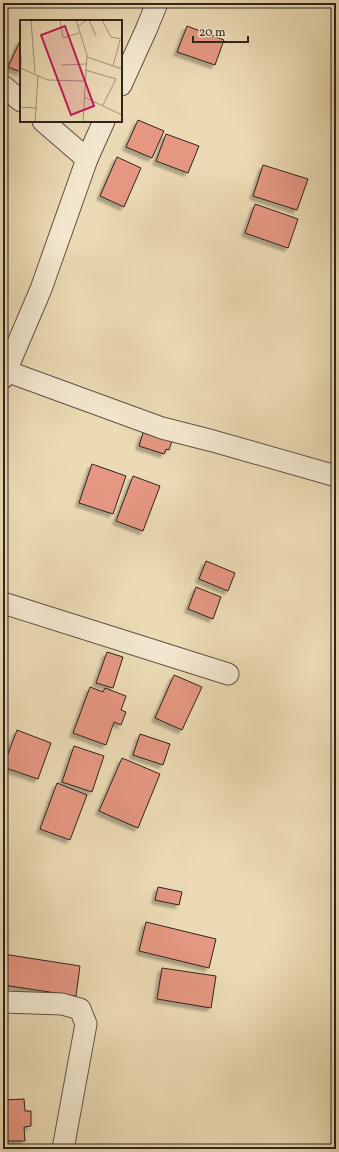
<svg xmlns="http://www.w3.org/2000/svg" width="339" height="1152" font-family="Vollkorn,serif">
<style>
.building{fill:#e59781;stroke:#2f241d;filter:url(#shadow)}
.lines{fill:none;stroke-linecap:round;stroke-linejoin:round}
.minor-casing{stroke:#5e5243;stroke-width:23}
.minor{stroke:#f2e7ce;stroke-width:21}
.inset-road{fill:none;stroke:#a09178;stroke-width:1}
.view{fill:#c2185b;fill-opacity:0.15;stroke:#c2185b;stroke-width:2}
.inset-edge{fill:none;stroke:#2f241d;stroke-width:2}
</style>
<defs>
<filter id="shadow"><feDropShadow dx="-3.5" dy="3.5" stdDeviation="1" flood-color="#0004"/></filter>
</defs>
<rect width="100%" height="100%" fill="#ebdab4"/>
<filter id="stains"><feTurbulence type="fractalNoise" baseFrequency=".005" numOctaves="4"/><feColorMatrix values="0 0 0 0 .2 0 0 0 0 .09 0 0 0 0 .02 0 0 0 .5 -.17"/></filter>
<radialGradient id="worn" r=".72"><stop offset=".6" stop-color="#630" stop-opacity="0"/><stop offset="1" stop-color="#630" stop-opacity=".3"/></radialGradient>
<g class="building">
<polygon points="187,26 224,40 215,65 177,52"/>
<polygon points="21,39 21,72 8,67"/>
<polygon points="138,120 164,131 152,158 126,147"/>
<polygon points="166,134 199,146 188,173 156,161"/>
<polygon points="117,157 141,168 124,207 100,196"/>
<polygon points="263,165 308,179 297,210 253,196"/>
<polygon points="255,204 298,219 288,248 245,233"/>
<polygon points="143,433 172,441 169,450 166,449 164,454 139,446"/>
<polygon points="92,464 126,476 113,514 79,503"/>
<polygon points="133,476 160,486 143,531 116,521"/>
<polygon points="206,561 235,573 228,591 199,579"/>
<polygon points="196,587 221,597 213,619 188,609"/>
<polygon points="107,652 123,657 113,688 96,683"/>
<polygon points="174,675 202,687 182,730 155,718"/>
<polygon points="90,687 103,692 105,688 126,696 121,710 126,712 121,725 114,722 106,745 73,733"/>
<polygon points="17,730 51,743 38,779 3,767"/>
<polygon points="140,734 170,744 163,765 133,755"/>
<polygon points="74,746 104,756 92,792 62,782"/>
<polygon points="122,758 160,774 138,828 99,811"/>
<polygon points="57,783 87,795 70,840 40,829"/>
<polygon points="158,887 182,892 179,905 155,900"/>
<polygon points="146,922 216,939 209,968 139,951"/>
<polygon points="3,954 80,966 76,996 3,985"/>
<polygon points="162,968 216,976 211,1008 157,999"/>
<polygon points="24,1099 25,1111 31,1111 31,1126 24,1127 25,1141 3,1141 3,1100"/>
</g>
<g class="lines">
<g class="minor-casing">
<g id="minor">
<polyline points="121,85 146,30 157,3"/>
<polyline points="3,86 21,101"/>
<polyline points="43,121 87,159"/>
<polyline points="6,371 162,428 213,441 336,476"/>
<polyline points="3,378 41,289 87,159 104,121"/>
<polyline points="3,603 228,674"/>
<polyline points="3,1002 62,1004 80,1009 86,1024 63,1149"/>
</g>
</g>
<use href="#minor" class="minor"/>
</g>
<g transform="translate(20 20)">
<rect width="102" height="102" fill="#ebdab4"/>
<path class="inset-road" d="M11,0L15,53M40,0L43,18L59,13M56,0L67,35L63,102M69,0L76,16M82,0L91,17L102,19M57,7L67,0M67,37L102,49M41,45L66,44M93,46L100,20M0,48L28,60L64,61M65,50L96,59L83,85M64,77L102,95M0,78L1,36M0,87L17,88M15,102L18,55"/>
<path class="view" d="M45,6L74,86L51,95L21,15Z"/>
<rect width="102" height="102" class="inset-edge"/>
</g>
<rect width="339" height="1152" fill="none" stroke="#ebdab4" stroke-width="16"/>
<rect x="4" y="4" width="331" height="1144" fill="none" stroke="#2f241d" stroke-width="2"/>
<rect x="8" y="8" width="323" height="1136" fill="none" stroke="#2f241d"/>
<path d="M193 36v6h55v-6" fill="none" stroke="#2f241d" stroke-width="2"/>
<text x="199" y="36" font-size="12" fill="#2f241d" stroke="#f2e7ce" stroke-width="3" paint-order="stroke">20 m</text>
<rect width="100%" height="100%" filter="url(#stains)"/>
<rect width="100%" height="100%" fill="url(#worn)"/>
</svg>
